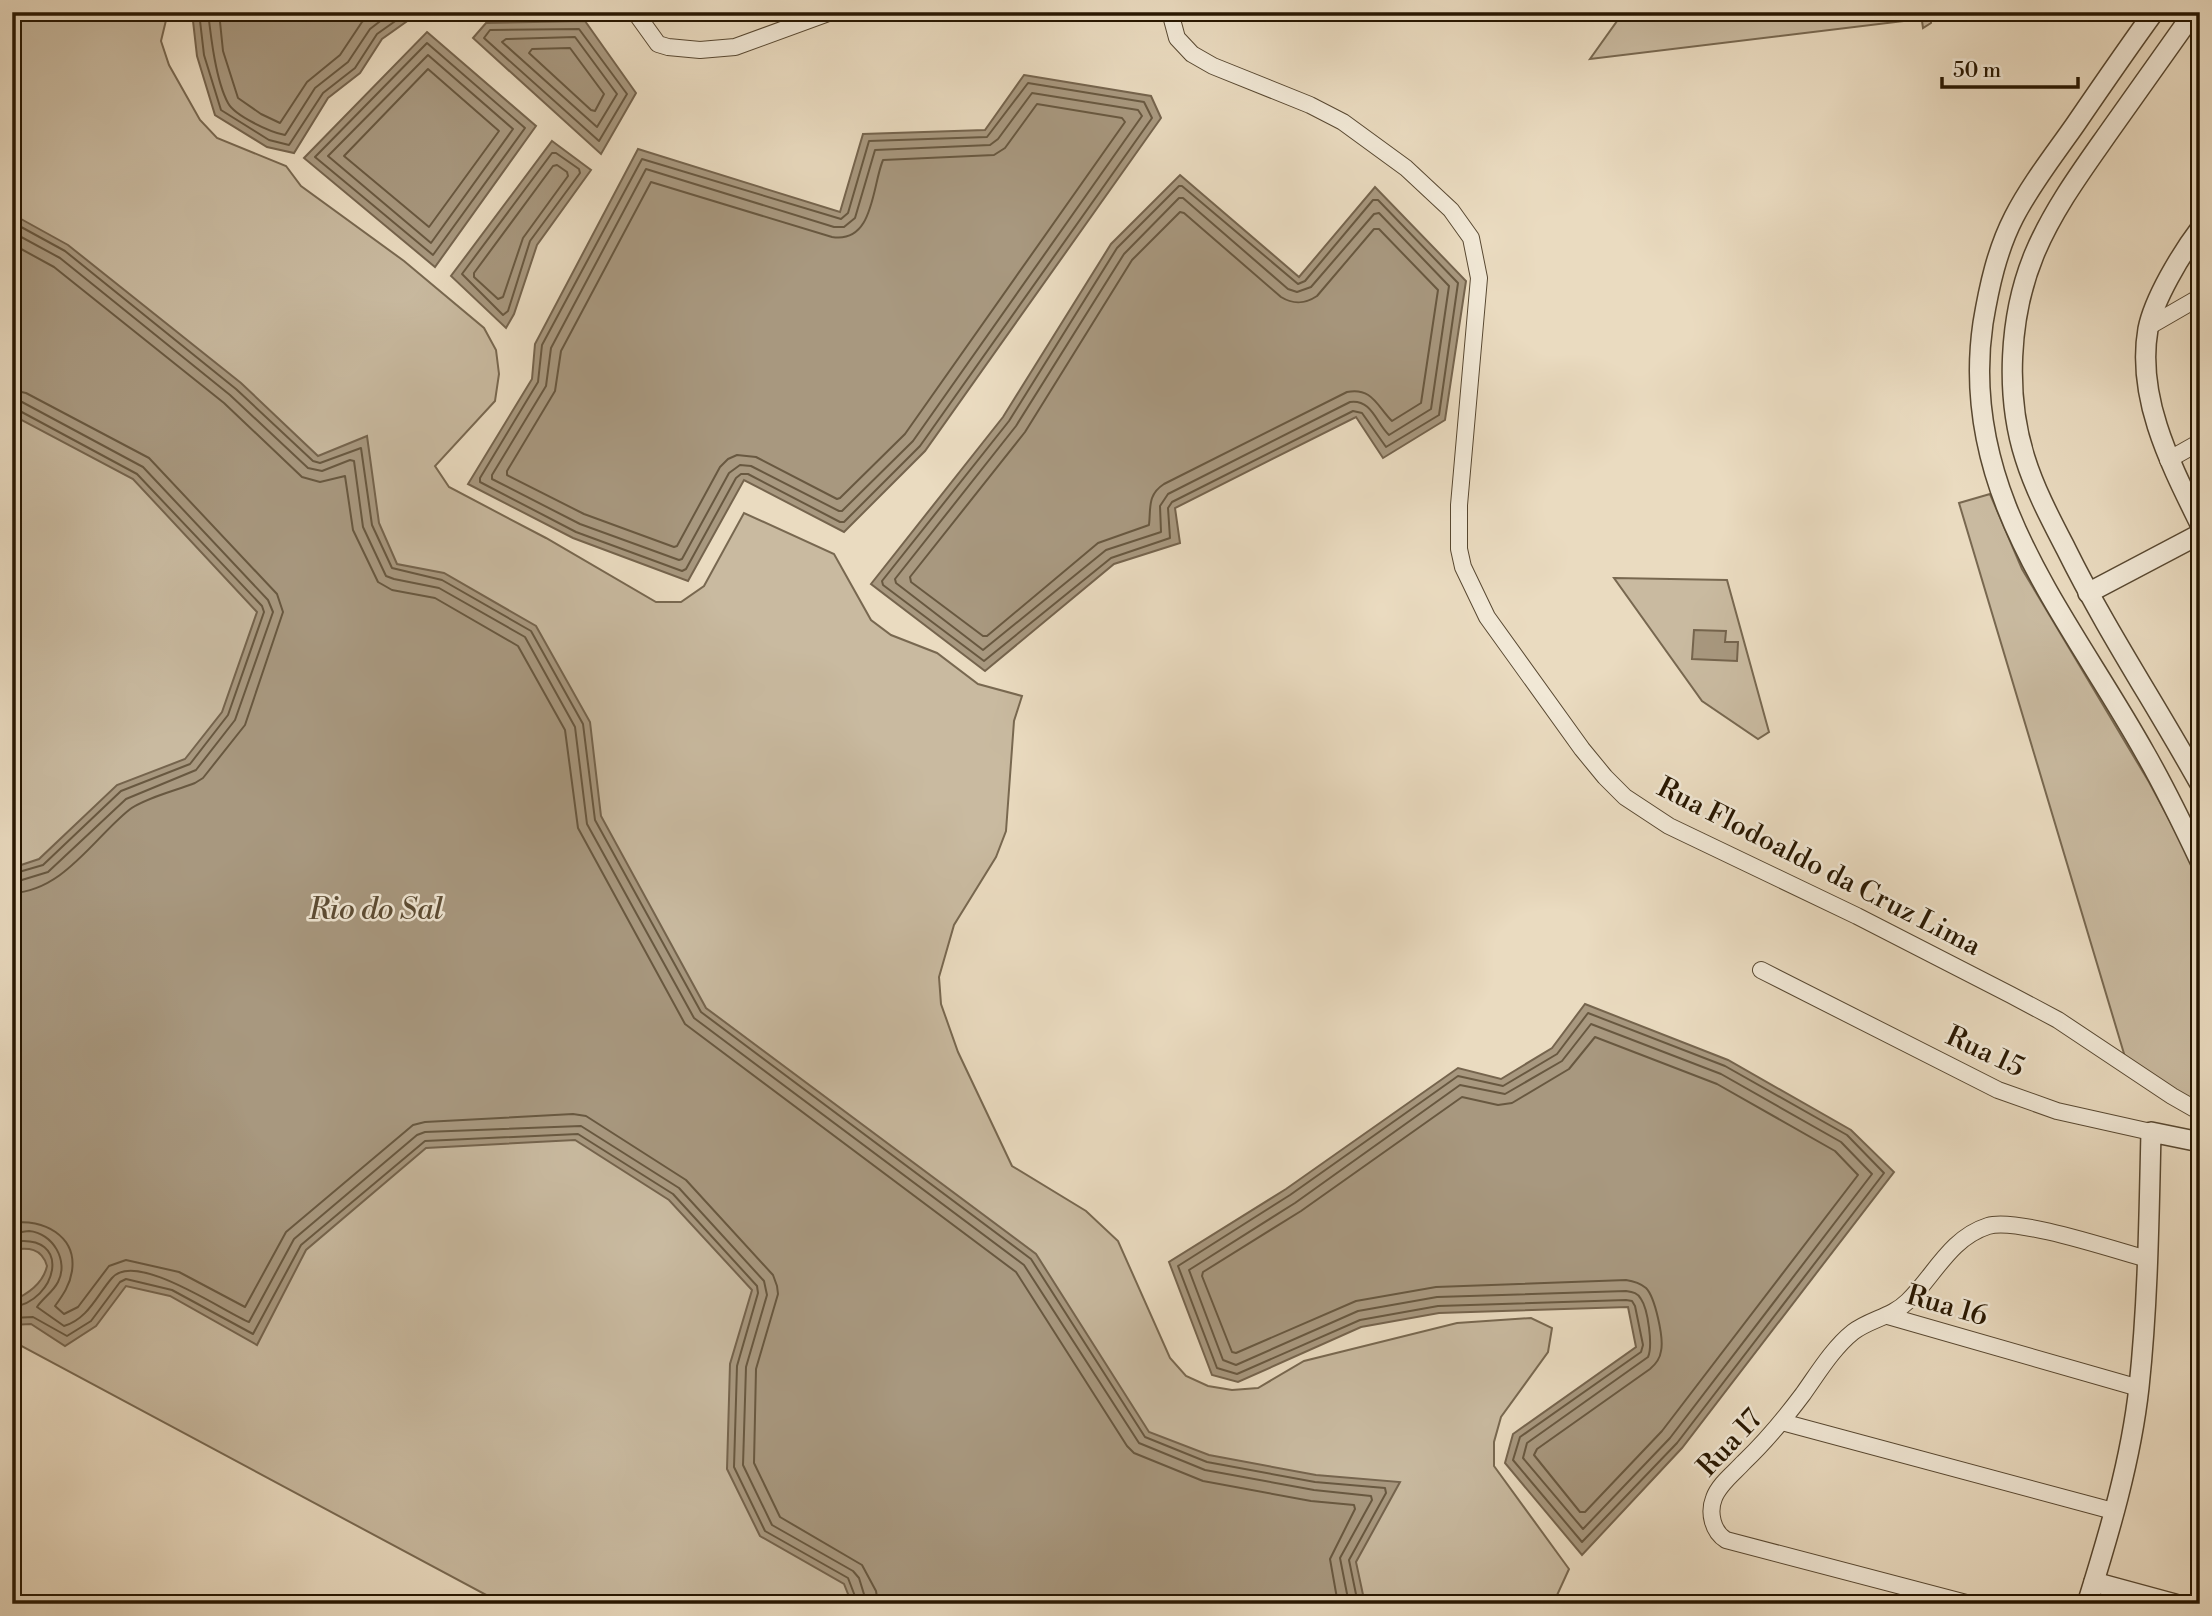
<svg xmlns="http://www.w3.org/2000/svg" width="2212" height="1616" font-family="'Libre Bodoni',serif">
<style>
.green{fill:#c9baa0;stroke:#786850;stroke-width:2}
.water{fill:#a8987f;stroke:#75644d;stroke-width:2}
.lines{fill:none;stroke-linecap:round;stroke-linejoin:round}
.shore{stroke:#685840;stroke-width:2}
.minor-casing{stroke:#584831;stroke-width:18}
.tertiary-casing{stroke:#584831;stroke-width:22}
.minor{stroke:#f1e8d6;stroke-width:16}
.tertiary{stroke:#f1e8d6;stroke-width:19}
.labels{text-anchor:middle;dominant-baseline:central;stroke-width:5;stroke-linejoin:round;paint-order:stroke}
.street-label{font-size:28px;fill:#281701;stroke:#f1e8d6}
.water-label{font-size:30px;font-style:italic;fill:#5b4b33;stroke:#f1e8d6}
</style>
<rect width="100%" height="100%" fill="#eadbc0"/>
<filter id="stains"><feTurbulence type="fractalNoise" baseFrequency=".00286" numOctaves="4"/><feColorMatrix values="0 0 0 0 .2 0 0 0 0 .09 0 0 0 0 .02 0 0 0 .5 -.17"/></filter>
<radialGradient id="worn" r=".72"><stop offset=".6" stop-color="#630" stop-opacity="0"/><stop offset="1" stop-color="#630" stop-opacity=".3"/></radialGradient>
<g class="green">
<polygon points="12,12 168,12 161,41 169,65 200,120 217,138 286,166 301,186 404,261 484,328 496,350 499,374 495,401 435,466 449,487 546,538 656,602 681,602 704,586 744,513 834,554 871,620 891,635 937,653 978,684 1022,696 1014,721 1006,831 996,857 954,925 939,977 941,1004 958,1052 1012,1166 1086,1211 1118,1241 1170,1358 1186,1376 1208,1386 1232,1390 1258,1388 1304,1361 1457,1323 1531,1318 1552,1328 1548,1352 1501,1417 1494,1442 1494,1466 1569,1569 1553,1604 503,1604 12,1341"/>
<polygon points="1620,12 1932,12 1931,23 1923,28 1922,21 1912,20 1590,59 1622,14"/>
<polygon points="1990,494 2022,569 2149,782 2200,877 2200,1112 2125,1057 1959,503"/>
<polygon points="1614,578 1727,580 1769,732 1758,739 1702,701"/>
</g>
<g class="water">
<polygon points="192,12 420,12 382,39 360,73 328,98 294,153 267,147 215,115 197,56"/>
<polygon points="585,21 636,93 601,154 473,38 486,23"/>
<polygon points="427,32 536,126 435,267 304,158"/>
<polygon points="1024,75 1151,96 1161,118 925,451 844,532 744,480 688,581 573,538 468,484 532,379 535,344 638,149 840,212 863,134 985,130"/>
<polygon points="552,141 591,170 537,245 514,314 506,328 451,276"/>
<polygon points="1180,175 1299,277 1375,187 1466,281 1445,420 1383,458 1356,417 1175,508 1180,543 1114,564 985,671 871,584 1003,417 1111,244"/>
<path d="M12,214L68,245L241,383L318,456L367,436L379,523L397,564L444,573L536,626L590,722L601,816L706,1008L1036,1254L1149,1432L1209,1455L1316,1475L1400,1482L1356,1562L1365,1604H852L844,1584L760,1536L727,1469L730,1364L752,1290L669,1200L575,1140L426,1148L306,1250L257,1345L170,1296L126,1286L96,1326L65,1346L31,1324L12,1325V1301C28,1294 43,1284 47,1266C42,1248 28,1247 12,1250V868L39,859L117,785L185,759L222,712L257,612L133,479L12,415Z"/>
<polygon points="1694,630 1726,631 1725,642 1738,642 1737,661 1692,659"/>
<polygon points="1585,1004 1728,1060 1851,1130 1894,1172 1682,1448 1582,1555 1505,1463 1513,1434 1636,1347 1628,1307 1439,1313 1361,1327 1238,1382 1212,1375 1169,1262 1286,1189 1458,1068 1501,1079 1552,1048"/>
</g>
<g class="lines">
<g class="shore">
<polyline points="199,12 204,55 221,110 269,140 289,145 323,93 355,68 377,34 408,12"/>
<path d="M208,12C211,38 216,81 228,103C235,116 270,132 285,135L315,88L348,62L370,29L392,12"/>
<polyline points="219,12 223,51 238,98 261,114 280,123 307,82 340,55 362,22 374,12"/>
<polygon points="579,29 627,94 599,141 484,38 490,30"/>
<polygon points="575,37 617,94 597,127 502,42 506,39"/>
<polygon points="427,43 525,128 433,255 315,157"/>
<polygon points="570,48 604,94 595,111 591,110 529,53 532,49"/>
<polygon points="428,55 513,129 431,243 328,156"/>
<polygon points="428,69 499,131 429,227 344,156"/>
<polygon points="1028,83 1144,102 1152,118 920,446 844,522 840,522 748,474 741,474 736,478 686,569 682,571 576,532 480,482 480,478 538,382 542,345 642,159 841,219 848,213 869,141 987,137"/>
<polygon points="1032,93 1138,110 1142,116 913,441 842,511 839,511 751,466 740,465 729,473 682,559 679,560 580,524 492,479 492,475 546,386 551,348 646,169 834,227 844,227 855,218 875,150 990,145 998,139"/>
<path d="M1037,104L1122,118L1125,122L905,434L840,498L837,499L756,457L737,455L728,459L720,467L677,546L674,547L584,514L507,475V471L555,391L561,351L651,182L832,237C874,244 872,186 883,160L994,155L1005,148Z"/>
<polygon points="552,153 556,153 579,169 580,173 530,241 508,311 503,315 462,274"/>
<polygon points="557,165 567,172 568,176 523,238 503,297 498,299 474,277 474,273 553,166"/>
<polygon points="1179,186 1182,186 1298,284 1305,281 1373,200 1378,200 1458,283 1439,415 1386,447 1362,413 1353,411 1172,502 1168,508 1170,538 1111,558 984,661 883,585 882,581 1009,421 1117,248"/>
<path d="M1179,198H1183L1288,289L1297,292L1311,287L1374,214L1379,213L1449,286L1431,409L1389,435C1376,423 1372,399 1350,402L1168,494L1160,506L1161,532L1106,550L983,650L896,583L895,579L1016,426L1124,254Z"/>
<path d="M1180,212L1184,213L1281,297C1294,305 1305,304 1317,296L1374,229H1379L1438,290L1421,403L1392,421C1377,406 1372,387 1347,392L1164,484C1147,495 1151,508 1149,525L1098,543L987,636H983L911,582L910,577L1025,432L1132,260Z"/>
<polyline points="12,222 65,251 236,389 313,461 320,463 361,448 372,525 392,568 442,580 531,631 583,724 595,820 701,1012 1031,1259 1145,1437 1207,1462 1315,1482 1385,1488 1386,1493 1349,1560 1358,1604"/>
<polyline points="12,232 60,258 230,395 308,468 322,471 350,460 354,461 363,527 386,576 394,579 439,588 525,637 575,727 587,824 694,1018 1024,1265 1139,1443 1205,1470 1314,1490 1371,1496 1372,1500 1340,1558 1349,1604"/>
<polyline points="12,244 54,267 224,403 302,477 320,482 345,476 353,530 378,582 392,590 435,598 518,646 565,730 578,828 685,1024 1016,1272 1127,1446 1134,1453 1203,1481 1311,1501 1354,1505 1355,1509 1330,1559 1338,1604"/>
<path d="M12,390L26,393L149,458L277,594L283,612L245,725L203,778L195,783C178,790 142,799 129,810C93,839 63,891 12,893"/>
<polyline points="12,400 22,402 143,467 268,600 273,612 235,720 196,770 126,799 48,872 12,883"/>
<polyline points="12,409 18,410 137,474 262,606 264,612 228,715 190,764 121,791 43,865 12,874"/>
<polygon points="1588,1013 1725,1066 1847,1135 1884,1173 1677,1443 1582,1542 1513,1460 1520,1437 1641,1352 1643,1345 1635,1306 1632,1301 1626,1300 1438,1306 1360,1320 1237,1374 1217,1368 1178,1266 1290,1195 1458,1076 1503,1086 1557,1054"/>
<path d="M1591,1024L1721,1074L1841,1142L1872,1174L1670,1438L1583,1529L1523,1458L1527,1443L1648,1357C1653,1346 1648,1309 1641,1299C1638,1293 1633,1292 1626,1291L1437,1297L1358,1311L1236,1365L1223,1360L1189,1270L1295,1203L1460,1085L1505,1094L1562,1061Z"/>
<path d="M1595,1037L1717,1084L1835,1151L1858,1175L1662,1431L1585,1512H1580L1534,1455L1537,1449L1650,1369C1656,1364 1660,1359 1661,1351C1664,1338 1655,1297 1646,1288C1640,1283 1633,1281 1626,1280L1436,1287L1356,1301L1236,1353L1232,1352L1202,1276L1203,1272L1301,1211L1462,1097L1498,1105L1512,1103L1569,1069Z"/>
<path d="M12,1223C43,1218 77,1236 72,1271C70,1285 63,1295 55,1306L64,1314L78,1307L109,1266L126,1260L179,1272L245,1307L286,1232L413,1125L425,1122L573,1114L586,1116L686,1180L773,1275L777,1286L778,1294L756,1369L754,1463L780,1517L862,1565L876,1591L878,1604"/>
<path d="M12,1234C18,1233 24,1231 29,1231C53,1233 69,1261 58,1282C53,1292 43,1298 37,1307L64,1326C88,1319 97,1295 112,1278C136,1250 224,1312 249,1322L294,1239L417,1135L425,1132L581,1126L679,1188L764,1281L767,1295L746,1367L743,1465L772,1525L853,1571L859,1578L867,1604"/>
<path d="M12,1242C74,1232 57,1302 12,1307"/>
<polyline points="12,1318 33,1317 67,1336 91,1321 120,1282 126,1279 172,1290 253,1334 301,1245 425,1141 578,1134 673,1194 757,1286 758,1293 737,1366 734,1467 765,1531 848,1578 858,1604"/>
</g>
<g class="minor-casing">
<g id="minor">
<polyline points="635,12 658,44 668,47 700,50 735,47 831,12"/>
<polyline points="1170,12 1177,38 1192,54 1213,66 1310,105 1343,122 1406,168 1451,210 1471,238 1479,278 1459,505 1459,549 1463,567 1487,617 1582,749 1605,777 1625,797 1669,826 1857,916 2011,995 2058,1020 2172,1096 2200,1112"/>
<polyline points="2148,327 2200,297"/>
<polyline points="2168,460 2200,442"/>
<polyline points="1761,970 1998,1090 2057,1111 2151,1132"/>
<polyline points="1888,1316 2139,1388"/>
<polyline points="1782,1422 2113,1511"/>
<path d="M1970,1604L1726,1540C1713,1532 1708,1513 1714,1498C1719,1484 1734,1473 1744,1462C1766,1441 1785,1418 1803,1394C1818,1373 1833,1348 1853,1332C1870,1319 1892,1317 1908,1301C1934,1276 1950,1238 1988,1226C2016,1217 2114,1250 2147,1259"/>
</g>
</g>
<g class="tertiary-casing">
<g id="tertiary">
<path d="M2154,12C2127,49 2101,87 2075,125C2054,155 2031,184 2014,217C1997,250 1989,287 1983,323C1958,493 2068,615 2145,753C2165,788 2183,825 2200,861"/>
<path d="M2194,12C2166,51 2139,90 2111,129C2083,169 2053,209 2034,255C2009,316 2005,395 2025,458C2035,490 2051,520 2066,549C2106,630 2156,705 2200,784"/>
<path d="M2200,229C2181,254 2154,299 2148,329C2136,398 2171,465 2200,524"/>
<polyline points="2088,593 2200,534"/>
<polyline points="2094,1582 2175,1604"/>
<path d="M2087,1604C2109,1534 2131,1460 2139,1387C2148,1303 2149,1217 2151,1132L2200,1142"/>
</g>
</g>
<use href="#minor" class="minor"/>
<use href="#tertiary" class="tertiary"/>
</g>
<g class="labels">
<g class="street-label">
<text transform="translate(1819 867) rotate(27)">Rua Flodoaldo da Cruz Lima</text>
<text transform="translate(1985 1052) rotate(25)">Rua 15</text>
<text transform="translate(1947 1306) rotate(16)">Rua 16</text>
<text transform="translate(1730 1443) rotate(-47)">Rua 17</text>
</g>
<g class="water-label">
<text x="376" y="910">Rio do Sal</text>
</g>
</g>
<rect width="2212" height="1616" fill="none" stroke="#eadbc0" stroke-width="42"/>
<rect x="14" y="14" width="2184" height="1588" fill="none" stroke="#281701" stroke-width="3.5"/>
<rect x="21" y="21" width="2170" height="1574" fill="none" stroke="#281701" stroke-width="2"/>
<path d="M1942 77v10h136v-10" fill="none" stroke="#281701" stroke-width="3.5"/>
<text x="1953" y="77" font-size="21" fill="#281701" stroke="#f1e8d6" stroke-width="5" paint-order="stroke">50 m</text>
<rect width="100%" height="100%" filter="url(#stains)"/>
<rect width="100%" height="100%" fill="url(#worn)"/>
</svg>
